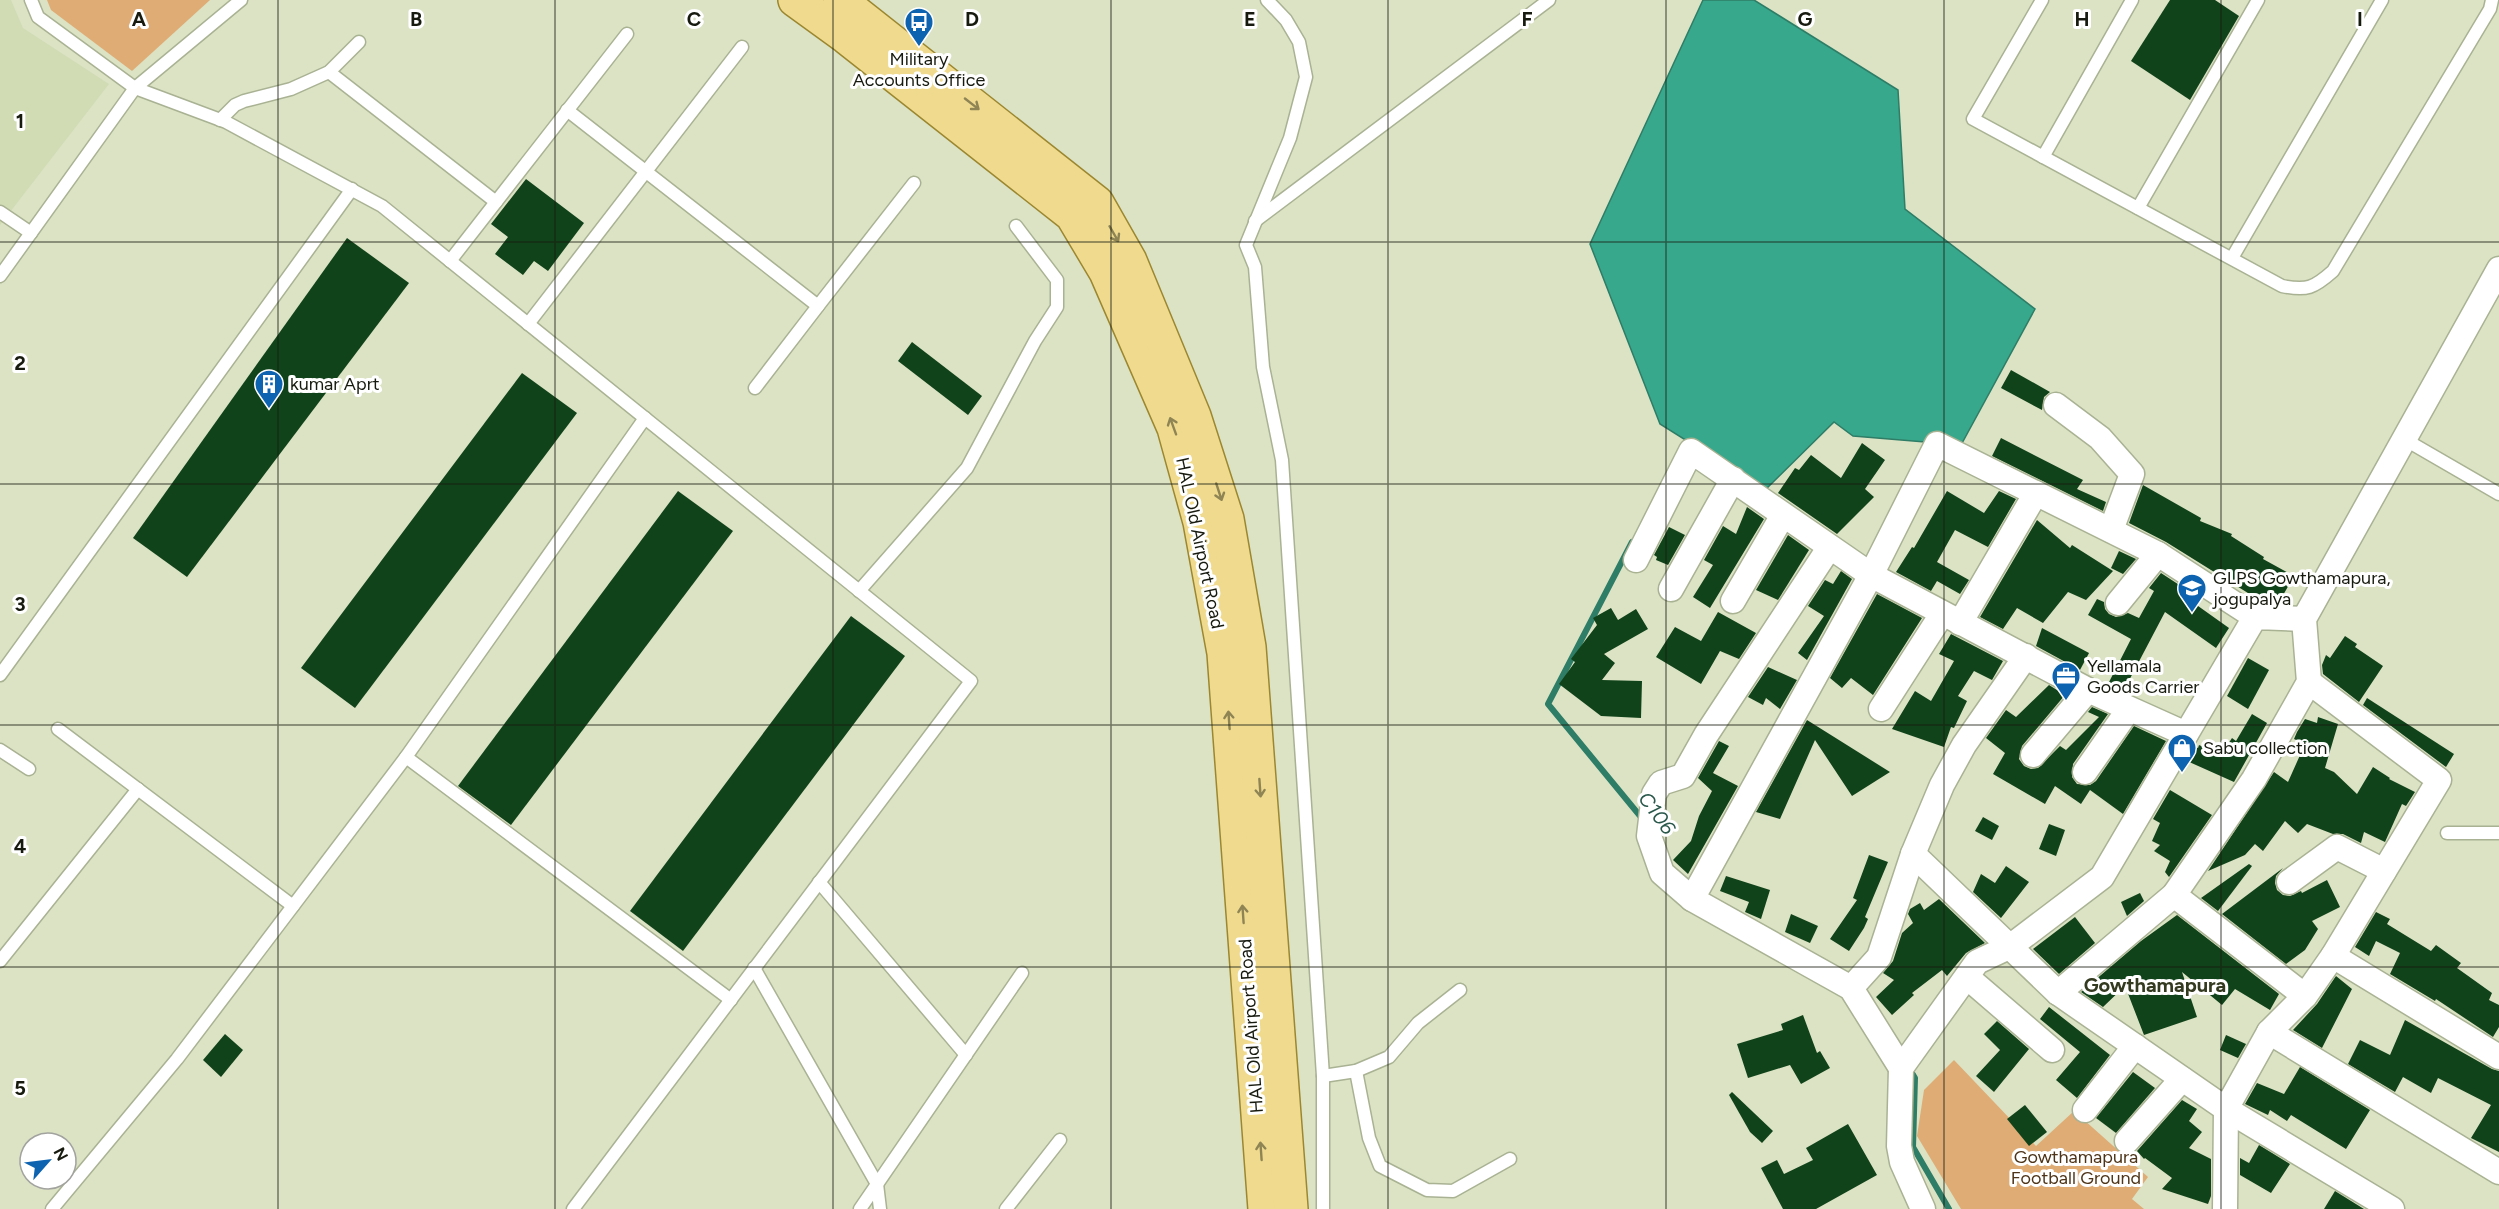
<svg xmlns="http://www.w3.org/2000/svg" width="2499" height="1209" font-family="Figtree,sans-serif">
<style>
.built{fill:#d1dcb5}
.green{fill:#dfac76}
.water{fill:#38a88c;stroke:#2e7d66;stroke-width:1.5}
.lines{fill:none;stroke-linecap:round;stroke-linejoin:round}
.stream{stroke:#2e7d66;stroke-width:6}
.building{fill:#11431a}
.lane-casing{stroke:#a9b293;stroke-width:15}
.street-casing{stroke:#a9b293;stroke-width:27}
.primary-casing{stroke:#9c8730;stroke-width:36}
.lane{stroke:#fff;stroke-width:12}
.street{stroke:#fff;stroke-width:24}
.primary{stroke:#efda8e;stroke-width:33}
.oneway{stroke:#8e8454}
.grid{fill:none;stroke:#171a0e;stroke-width:1.5;stroke-opacity:0.55}
.labels{text-anchor:middle;dominant-baseline:central;stroke-width:6;stroke-linejoin:round;paint-order:stroke}
.poi-label{font-size:18px;fill:#171a0e;stroke:#fff;text-anchor:start}
.street-label{font-size:18px;fill:#171a0e;stroke:#fff}
.park-label{font-size:18px;fill:#4d3317;stroke:#fff}
.water-label{font-size:20px;font-style:italic;fill:#2a584b;stroke:#fff}
.neighbourhood-label{font-size:20px;font-weight:bold;fill:#333a1f;stroke:#fff}
.grid-label{font-size:20px;text-anchor:middle;font-weight:bold;fill:#171a0e;stroke:#fff;stroke-width:6;stroke-linejoin:round;paint-order:stroke}
</style>
<rect width="100%" height="100%" fill="#dbe3c4"/>
<polygon class="built" points="0,0 11,0 23,28 109,84 0,225"/>
<g class="green">
<polygon points="47,0 210,0 132,71 51,10"/>
<polygon points="1954,1060 2036,1146 2074,1111 2148,1177 2132,1199 2144,1209 1961,1209 1917,1136 1924,1090"/>
</g>
<polygon class="water" points="1703,0 1754,0 1898,90 1905,209 2035,309 1961,445 1853,436 1834,422 1765,490 1660,424 1590,244"/>
<g class="lines">
<g class="stream">
<polyline points="1632,542 1548,704 1645,822"/>
<polyline points="1909,1068 1915,1078 1913,1147 1949,1209"/>
</g>
</g>
<g class="building">
<polygon points="2170,0 2215,0 2239,16 2190,100 2131,61"/>
<polygon points="526,179 584,223 548,271 534,261 523,275 495,254 508,237 491,224"/>
<polygon points="347,238 409,283 187,577 133,538"/>
<polygon points="912,342 982,396 968,415 898,361"/>
<polygon points="2011,370 2050,392 2044,397 2042,410 2001,388"/>
<polygon points="522,373 577,413 355,708 301,668"/>
<polygon points="2001,438 2083,480 2077,489 2106,502 2103,511 1992,456"/>
<polygon points="1862,443 1885,460 1865,489 1874,497 1837,534 1778,493 1795,468 1799,470 1811,455 1841,478"/>
<polygon points="2143,485 2201,518 2200,521 2232,534 2231,536 2264,557 2263,559 2294,576 2278,604 2264,603 2166,542 2129,523"/>
<polygon points="678,491 733,531 511,825 458,786"/>
<polygon points="1947,491 1984,513 1999,491 2016,499 1988,547 1955,530 1937,562 1969,580 1960,594 1937,581 1931,591 1896,572 1912,547 1914,548"/>
<polygon points="1747,507 1764,519 1710,608 1693,597 1713,565 1704,560 1723,526 1736,534"/>
<polygon points="2037,520 2070,548 2072,545 2113,571 2086,600 2068,592 2043,623 2017,608 2003,629 1980,617"/>
<polygon points="1669,527 1685,535 1668,565 1656,560 1657,557 1654,555"/>
<polygon points="1788,535 1809,550 1778,600 1756,590"/>
<polygon points="2119,551 2136,559 2123,574 2111,568"/>
<polygon points="1841,571 1852,579 1807,660 1798,653 1824,616 1808,606 1825,580 1833,584"/>
<polygon points="2161,573 2187,590 2184,596 2229,628 2216,648 2165,612 2124,690 2108,684 2131,639 2088,615 2097,599 2104,602 2105,609 2109,614 2116,617 2128,613 2139,618 2154,591 2149,588"/>
<polygon points="1877,594 1922,618 1873,695 1851,678 1842,688 1830,678"/>
<polygon points="1611,608 1618,620 1636,609 1648,629 1604,654 1615,663 1602,680 1642,681 1641,718 1601,716 1559,684 1575,662 1571,659 1597,625 1593,618"/>
<polygon points="1718,612 1756,633 1739,659 1720,651 1701,684 1656,657 1675,627 1701,641"/>
<polygon points="851,616 905,656 683,951 630,911"/>
<polygon points="2042,628 2089,653 2080,670 2036,646"/>
<polygon points="1951,634 2003,661 1992,680 1974,671 1958,696 1967,701 1954,728 1951,727 1944,747 1892,729 1915,691 1931,701 1954,661 1939,654"/>
<polygon points="2345,636 2357,644 2355,647 2383,666 2359,702 2323,674 2322,665 2326,655 2330,658"/>
<polygon points="2248,658 2269,670 2248,709 2227,696"/>
<polygon points="1768,667 1797,680 1780,709 1766,698 1763,705 1748,697"/>
<polygon points="2049,685 2065,695 2022,746 2019,759 2024,766 2031,769 2038,768 2060,746 2066,750 2099,717 2088,712 2092,707 2108,714 2073,764 2072,777 2077,784 2090,785 2096,781 2134,726 2166,741 2123,814 2090,790 2081,804 2055,786 2045,804 1993,774 2005,753 1986,738 2006,710 2016,717"/>
<polygon points="2367,698 2454,754 2446,767 2363,705"/>
<polygon points="2252,714 2267,723 2234,782 2187,761 2195,747 2198,748 2199,745 2221,755 2232,738 2236,741"/>
<polygon points="2318,717 2338,724 2325,768 2334,772 2357,794 2373,767 2390,778 2389,779 2415,792 2406,806 2402,804 2385,842 2364,832 2361,843 2343,834 2333,834 2307,824 2298,833 2285,821 2263,851 2255,844 2245,855 2208,871 2274,772 2288,782 2305,744 2294,739 2297,732 2305,719 2317,723"/>
<polygon points="1807,720 1890,772 1852,796 1815,740 1780,819 1756,812"/>
<polygon points="1719,741 1729,746 1713,773 1738,786 1688,874 1673,860 1691,841 1699,816 1712,791 1698,778"/>
<polygon points="2170,790 2212,815 2169,877 2165,872 2170,861 2154,851 2160,845 2152,841 2160,823 2153,819"/>
<polygon points="1983,817 1999,826 1992,840 1975,831"/>
<polygon points="2049,824 2065,830 2056,856 2039,849"/>
<polygon points="1869,855 1888,862 1865,917 1868,919 1864,928 1849,951 1830,939 1857,900 1853,898"/>
<polygon points="2249,864 2252,866 2218,911 2201,898"/>
<polygon points="2006,866 2029,882 2001,918 1973,892 1981,874 1995,883"/>
<polygon points="2283,868 2276,876 2275,883 2277,890 2283,895 2290,896 2301,891 2302,893 2327,880 2340,907 2312,921 2318,929 2305,950 2286,964 2222,914"/>
<polygon points="1726,876 1770,890 1761,919 1745,912 1749,902 1720,891"/>
<polygon points="2140,893 2144,901 2127,916 2121,902"/>
<polygon points="1939,899 1985,943 1966,953 1947,976 1942,970 1912,993 1914,995 1892,1015 1876,997 1894,980 1883,973 1893,961 1902,933 1913,923 1908,914 1910,909 1920,903 1924,910"/>
<polygon points="2376,912 2390,919 2387,924 2431,951 2436,945 2461,963 2457,968 2492,993 2489,1000 2499,1005 2499,1027 2493,1037 2436,999 2435,1001 2390,974 2400,953 2376,941 2369,956 2355,947"/>
<polygon points="1791,914 1818,926 1810,943 1785,932"/>
<polygon points="2177,915 2279,994 2270,1010 2235,989 2222,1005 2182,972 2197,1017 2144,1035 2125,986 2103,1007 2081,992 2141,941"/>
<polygon points="2075,917 2095,943 2059,974 2033,949"/>
<polygon points="2336,976 2352,989 2322,1048 2293,1030 2317,1004"/>
<polygon points="2049,1007 2110,1055 2077,1098 2056,1080 2080,1052 2040,1019"/>
<polygon points="1803,1015 1817,1053 1820,1051 1830,1068 1801,1084 1790,1065 1748,1078 1737,1044 1783,1030 1781,1024"/>
<polygon points="2405,1020 2492,1069 2499,1071 2499,1152 2471,1138 2491,1105 2438,1078 2431,1093 2403,1077 2395,1092 2348,1064 2360,1040 2390,1055"/>
<polygon points="1997,1021 2029,1049 1994,1092 1976,1076 2000,1050 1984,1034"/>
<polygon points="225,1034 243,1050 221,1077 203,1060"/>
<polygon points="2226,1035 2246,1044 2238,1058 2220,1050"/>
<polygon points="2300,1067 2370,1110 2346,1149 2291,1115 2287,1121 2270,1110 2268,1115 2245,1104 2257,1083 2284,1094"/>
<polygon points="2133,1072 2155,1088 2116,1133 2096,1118"/>
<polygon points="1732,1092 1773,1131 1762,1143 1750,1132 1729,1095"/>
<polygon points="2182,1100 2197,1109 2189,1121 2202,1132 2189,1148 2211,1159 2211,1196 2208,1204 2162,1189 2172,1178 2145,1158 2144,1159 2137,1151"/>
<polygon points="2025,1105 2047,1132 2029,1146 2007,1119"/>
<polygon points="1848,1124 1877,1175 1816,1209 1783,1209 1761,1168 1777,1160 1784,1174 1813,1160 1806,1148"/>
<polygon points="2259,1145 2290,1164 2271,1193 2240,1175 2240,1158 2249,1163"/>
<polygon points="2335,1191 2364,1209 2324,1209"/>
</g>
<g class="lines">
<g class="lane-casing">
<g id="lane">
<polyline points="31,0 38,17 135,88 226,122 382,206 971,681 573,1209"/>
<polyline points="1267,0 1286,20 1299,42 1306,77 1290,138 1246,245 1255,267 1263,367 1282,460 1323,1076 1323,1209"/>
<path d="M2042,0L1973,119L2282,286C2307,291 2314,288 2333,271L2490,9L2492,0"/>
<polyline points="329,72 496,202"/>
<polyline points="567,110 818,306 755,388"/>
<polyline points="220,120 235,105 244,101 291,89 329,72 359,42"/>
<polyline points="2043,157 2132,0"/>
<polyline points="2138,208 2258,0"/>
<polyline points="0,212 31,233"/>
<polyline points="1255,221 1549,0"/>
<polyline points="2232,258 2382,0"/>
<polyline points="450,261 627,34"/>
<polyline points="0,276 135,88 241,0"/>
<polyline points="818,306 914,183"/>
<polyline points="528,324 742,47"/>
<polyline points="2404,439 2499,494"/>
<polyline points="859,591 967,468 1035,341 1057,307 1057,280 1016,226"/>
<polyline points="0,675 352,189"/>
<polyline points="58,729 293,906"/>
<polyline points="0,750 29,769"/>
<polyline points="406,757 645,418"/>
<polyline points="2447,833 2499,833"/>
<polyline points="819,882 966,1055"/>
<polyline points="0,961 138,789"/>
<polyline points="754,968 877,1184 880,1209"/>
<polyline points="1356,1071 1369,1138 1380,1166 1427,1190 1453,1191 1510,1159"/>
<polyline points="1323,1076 1356,1071 1389,1057 1418,1023 1460,990"/>
<polyline points="52,1209 177,1059 406,757 731,1000"/>
<polyline points="860,1209 1022,973"/>
<polyline points="1006,1209 1060,1140"/>
</g>
</g>
<g class="street-casing">
<g id="street">
<polyline points="2056,405 2100,438 2132,474 2111,530"/>
<polyline points="1636,560 1691,451 1871,575 2088,690 2186,734"/>
<polyline points="1671,589 1733,479"/>
<polyline points="1733,601 1783,515"/>
<polyline points="2118,603 2158,554"/>
<polyline points="1960,623 2036,493"/>
<polyline points="1881,709 1942,614"/>
<polyline points="2033,755 2088,690"/>
<polyline points="2085,772 2129,709"/>
<polyline points="1913,854 2058,993 2226,1109 2392,1209"/>
<polyline points="2289,882 2337,847 2384,871"/>
<polyline points="2174,895 2305,996"/>
<polyline points="1692,899 1662,873 1649,836 1654,794 1661,783 1683,776 1706,735 1829,548"/>
<polyline points="2333,956 2499,1057"/>
<polyline points="1967,977 2052,1050"/>
<polyline points="1851,988 1879,957 1913,854 1942,785 1964,745 2026,656"/>
<polyline points="2058,993 2174,895 2254,779 2309,682 2304,619 2499,269"/>
<polyline points="2269,1032 2499,1172"/>
<polyline points="1901,1068 1851,988 1692,899 1871,575 1937,444 2158,554 2255,617"/>
<polyline points="2085,1110 2135,1046"/>
<polyline points="2127,1141 2182,1079"/>
<polyline points="1923,1209 1902,1162 1899,1146 1901,1068 1977,962 2011,946 2102,877 2255,617 2304,619"/>
<polyline points="2225,1209 2226,1109 2269,1032 2305,996 2333,956 2439,780 2309,682"/>
</g>
</g>
<g class="primary-casing">
<g id="primary">
<polyline points="795,0 846,37 1072,215 1106,272 1174,428 1200,522 1224,653 1265,1209"/>
<polyline points="840,0 1097,203 1130,261 1194,416 1227,519 1249,647 1291,1209"/>
</g>
</g>
<use href="#lane" class="lane"/>
<use href="#street" class="street"/>
<use href="#primary" class="primary"/>
</g>
<defs><path id="oneway-shaft" d="M-6 0H5M1.5-3L5.5 0L1.5 3" fill="none" stroke-width="1.6" stroke-linecap="round" stroke-linejoin="round" transform="scale(1.5)"/></defs>
<g class="oneway">
<use href="#oneway-shaft" transform="translate(972 104) rotate(38)"/>
<use href="#oneway-shaft" transform="translate(1114 234) rotate(60)"/>
<use href="#oneway-shaft" transform="translate(1173 426) rotate(-110)"/>
<use href="#oneway-shaft" transform="translate(1219 492) rotate(72)"/>
<use href="#oneway-shaft" transform="translate(1229 720) rotate(-94)"/>
<use href="#oneway-shaft" transform="translate(1260 788) rotate(86)"/>
<use href="#oneway-shaft" transform="translate(1243 914) rotate(-94)"/>
<use href="#oneway-shaft" transform="translate(1261 1151) rotate(-94)"/>
</g>
<path class="grid" d="M278,0V1209M555,0V1209M833,0V1209M1111,0V1209M1388,0V1209M1666,0V1209M1944,0V1209M2221,0V1209M0,242H2499M0,484H2499M0,725H2499M0,967H2499"/>
<defs>
<g id="bus-pin" transform="scale(1.5)"><path d="M0 17L-7.5 6A9.5 9.5 0 1 1 7.5 6Z" fill="#0e63b1" stroke="#fff"/><path d="M-5-6H5V4H4V6H2V4H-2V6H-4V4H-5ZM-3.5-4V0h7V-4ZM-3.5 1.2v1.5H-2V1.2ZM2 1.2v1.5H3.5V1.2Z" fill="#fff"/></g>
<g id="building-pin" transform="scale(1.5)"><path d="M0 17L-7.5 6A9.5 9.5 0 1 1 7.5 6Z" fill="#0e63b1" stroke="#fff"/><path d="M-4-6H4V6H1V3H-1V6H-4ZM-2.5-4.3h1.7v1.8h-1.7ZM.8-4.3h1.7v1.8H.8ZM-2.5-1h1.7V.8h-1.7ZM.8-1h1.7V.8H.8Z" fill="#fff"/></g>
<g id="school-pin" transform="scale(1.5)"><path d="M0 17L-7.5 6A9.5 9.5 0 1 1 7.5 6Z" fill="#0e63b1" stroke="#fff"/><path d="M0-5L7-2L0 1L-7-2ZM-4 1L0 2.5L4 1V4Q0 6-4 4Z" fill="#fff"/></g>
<g id="office-pin" transform="scale(1.5)"><path d="M0 17L-7.5 6A9.5 9.5 0 1 1 7.5 6Z" fill="#0e63b1" stroke="#fff"/><path d="M-6-3h4V-5.5h4V-3h4V5H-6ZM-1-4.5V-3h2v-1.5ZM-6 0V1H6V0Z" fill="#fff"/></g>
<g id="shop-pin" transform="scale(1.5)"><path d="M0 17L-7.5 6A9.5 9.5 0 1 1 7.5 6Z" fill="#0e63b1" stroke="#fff"/><path d="M-5-2.5h2.3a2.7 3.5 0 0 1 5.4 0H5L5.5 6h-11ZM-1.5-2.5h3a1.5 2.3 0 0 0-3 0Z" fill="#fff"/></g>
</defs>
<g fill-rule="evenodd">
<use href="#bus-pin" x="919" y="22"/>
<use href="#building-pin" x="269" y="384"/>
<use href="#school-pin" x="2192" y="588"/>
<use href="#office-pin" x="2066" y="676"/>
<use href="#shop-pin" x="2182" y="748"/>
</g>
<g class="labels">
<g class="poi-label">
<text x="919" y="59" text-anchor="middle">Military<tspan x="919" dy="21">Accounts Office</tspan></text>
<text x="290" y="384">kumar Aprt</text>
<text x="2213" y="578">GLPS Gowthamapura,<tspan x="2213" dy="21">jogupalya</tspan></text>
<text x="2087" y="666">Yellamala<tspan x="2087" dy="21">Goods Carrier</tspan></text>
<text x="2203" y="748">Sabu collection</text>
</g>
<g class="street-label">
<text transform="translate(1200 543) rotate(78)">HAL Old Airport Road</text>
<text transform="translate(1251 1026) rotate(-94)">HAL Old Airport Road</text>
</g>
<g class="park-label">
<text x="2076" y="1157">Gowthamapura<tspan x="2076" dy="21">Football Ground</tspan></text>
</g>
<g class="water-label">
<text transform="translate(1657 813) rotate(54)">C106</text>
</g>
<g class="neighbourhood-label">
<text x="2155" y="985">Gowthamapura</text>
</g>
</g>
<g class="grid-label">
<text x="139" y="26">A</text>
<text x="416" y="26">B</text>
<text x="694" y="26">C</text>
<text x="972" y="26">D</text>
<text x="1250" y="26">E</text>
<text x="1527" y="26">F</text>
<text x="1805" y="26">G</text>
<text x="2082" y="26">H</text>
<text x="2360" y="26">I</text>
<text x="20" y="128">1</text>
<text x="20" y="370">2</text>
<text x="20" y="611">3</text>
<text x="20" y="853">4</text>
<text x="20" y="1095">5</text>
</g>
<g transform="translate(48 1161) rotate(62)"><circle r="28" fill="#ffffff" stroke="#a2a39f" stroke-width="1.5"/>
<path d="M0-4.5L10 22L0 15L-10 22Z" fill="#0e63b1"/>
<text y="-9" font-size="16" font-weight="bold" text-anchor="middle" fill="#171a0e">N</text>
</g>
</svg>
